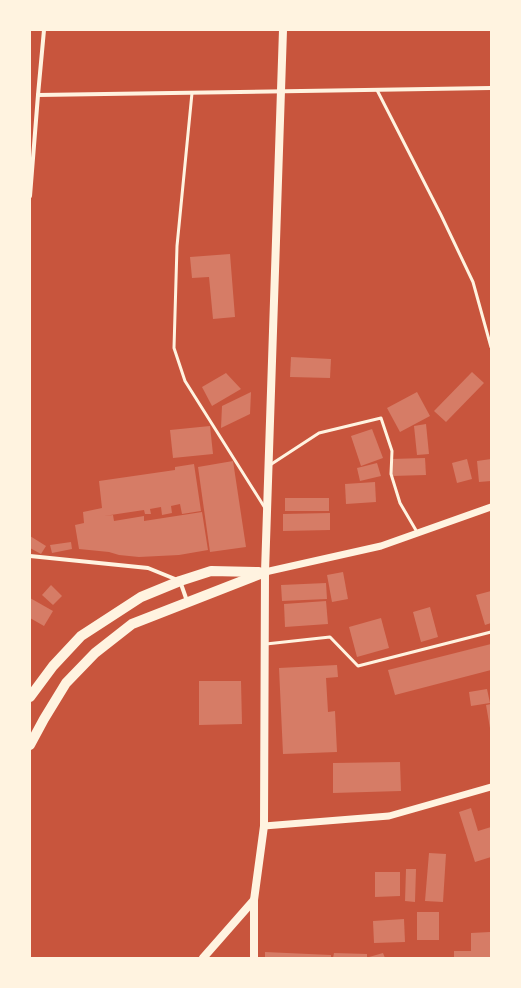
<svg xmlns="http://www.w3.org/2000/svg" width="521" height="988" font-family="Karla,sans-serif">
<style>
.building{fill:#d67c66}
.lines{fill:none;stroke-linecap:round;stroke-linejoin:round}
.service{stroke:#fff3e0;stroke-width:3}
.minor{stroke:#fff3e0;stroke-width:4}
.tertiary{stroke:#fff3e0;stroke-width:7}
.secondary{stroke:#fff3e0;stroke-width:8}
.primary{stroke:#fff3e0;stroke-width:10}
</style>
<rect width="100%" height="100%" fill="#c8553d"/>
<g class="building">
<polygon points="230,254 235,317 213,319 209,277 192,278 190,257"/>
<polygon points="291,357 331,359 330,378 290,377"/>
<polygon points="472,372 484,383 446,422 434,411"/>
<polygon points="226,373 241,389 212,406 202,387"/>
<polygon points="251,392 250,414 221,428 222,406"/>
<polygon points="417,392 430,416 400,432 387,408"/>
<polygon points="426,424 429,454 417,455 414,426"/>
<polygon points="210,426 213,454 173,458 170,430"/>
<polygon points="372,429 383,458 361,466 351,436"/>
<polygon points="425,458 426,475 392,476 391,459"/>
<polygon points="467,459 472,479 457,483 452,463"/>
<polygon points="491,459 491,481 479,482 477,461"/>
<polygon points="233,461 246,547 210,552 198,467"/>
<polygon points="377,463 381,476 360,481 357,468"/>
<polygon points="194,464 201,511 182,514 180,504 171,506 172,513 162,515 161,507 150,509 151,514 145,514 144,510 104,516 113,515 114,521 144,516 144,521 202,512 208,550 179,555 139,557 119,555 109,552 79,549 75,525 84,523 83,512 102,508 99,481 175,470 175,467"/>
<polygon points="375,482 376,502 346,504 345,484"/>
<rect x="285" y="498" width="44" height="13"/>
<polygon points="330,513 330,530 283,531 283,514"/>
<polygon points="30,536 46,546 41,554 30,548"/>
<polygon points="71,542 72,549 52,553 50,545"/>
<polygon points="343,572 348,599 332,602 327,575"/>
<polygon points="326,583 327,599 282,601 281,585"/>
<polygon points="51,585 62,596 53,605 42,595"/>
<polygon points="491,591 491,623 485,625 476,595"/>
<polygon points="30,598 53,611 44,626 30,618"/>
<polygon points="326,601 328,624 285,627 284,604"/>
<polygon points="430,607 438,637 421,642 413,612"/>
<polygon points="381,618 389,648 357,657 349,627"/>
<polygon points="491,644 491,670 395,695 388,670"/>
<polygon points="337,665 338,677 326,678 328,712 335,711 337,752 283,754 279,668"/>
<polygon points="199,681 241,681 242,724 199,725"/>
<polygon points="487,689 490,703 471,706 469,692"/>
<polygon points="491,704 491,728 490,728 486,705"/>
<polygon points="400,762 401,791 333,793 333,763"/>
<polygon points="471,808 478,831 491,827 491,857 475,862 459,812"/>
<polygon points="429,853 446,854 443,902 425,901"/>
<polygon points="406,869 416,869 415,902 405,901"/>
<polygon points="375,872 400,872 400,896 375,897"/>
<rect x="417" y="912" width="22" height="28"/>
<polygon points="404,919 405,942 374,943 373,921"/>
<polygon points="490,932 490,958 454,958 454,951 471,951 471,933"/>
<polygon points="265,952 331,955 331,958 265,958"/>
<polygon points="334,953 367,954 367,958 333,958"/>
<polygon points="383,953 385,958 370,958 369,957"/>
</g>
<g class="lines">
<g class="service">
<polyline points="377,90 441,215 473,282 491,347"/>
<polyline points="192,93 177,246 174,348 185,381 265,508"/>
<polyline points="270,465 319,433 381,418 392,451 391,474 400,503 417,532"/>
<polyline points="266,644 330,637 358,666 491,632"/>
</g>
<g class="minor">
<polyline points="38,95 491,88"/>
<polyline points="30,196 38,95 44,30"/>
<polyline points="30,556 148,568 180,581 187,601"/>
</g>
<g class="tertiary">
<polyline points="265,572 381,546 491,507"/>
<polyline points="264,826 389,816 491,787"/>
</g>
<g class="secondary">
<polyline points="254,900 254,958"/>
<polyline points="203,958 254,900 264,826 265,572 283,30"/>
</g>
<g class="primary">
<polyline points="30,697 53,666 81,636 141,597 180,581 211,571 259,572"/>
<polyline points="30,745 44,719 66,683 95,653 132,624 265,572"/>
</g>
</g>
<rect width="521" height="988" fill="none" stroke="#fff3e0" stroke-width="62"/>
</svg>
